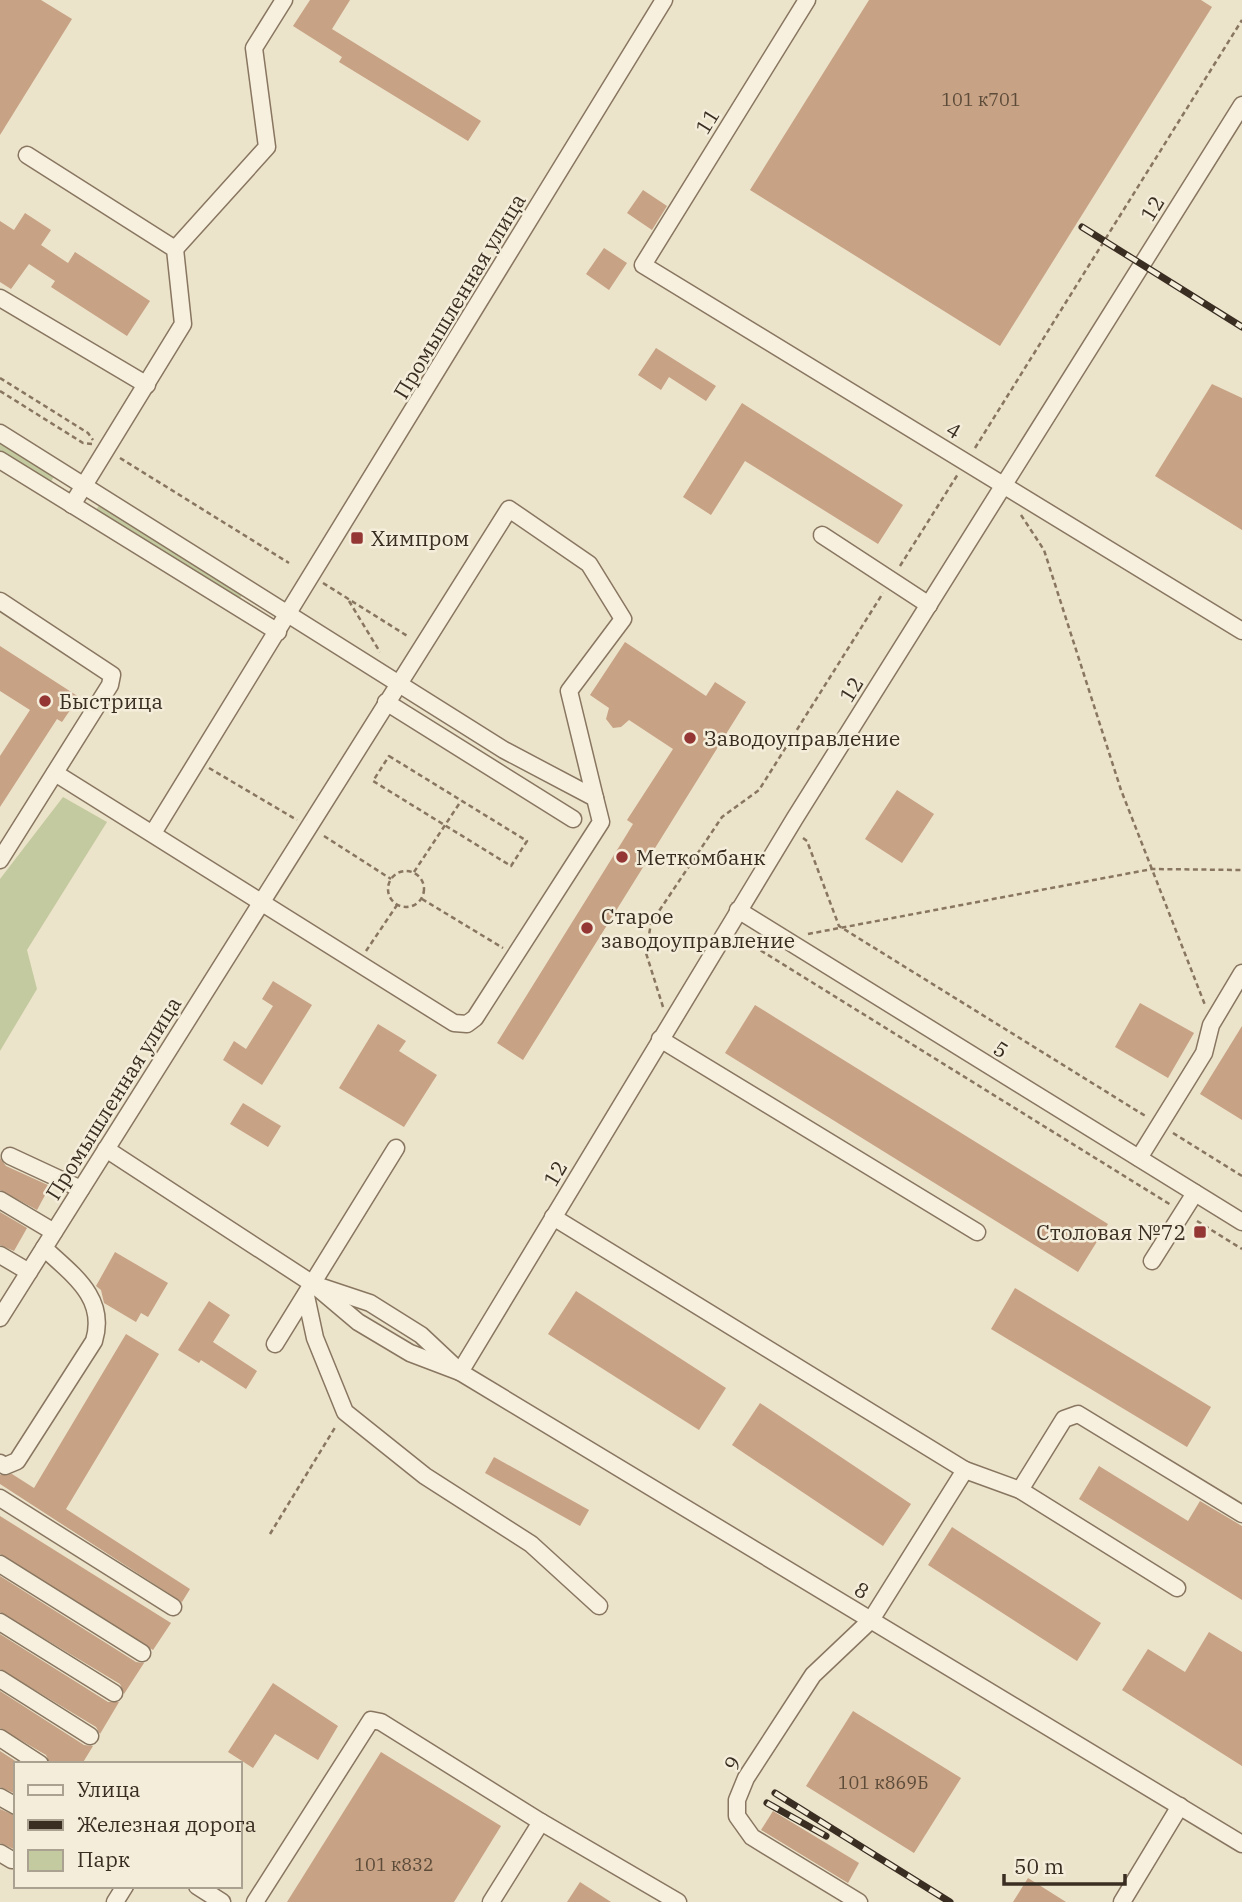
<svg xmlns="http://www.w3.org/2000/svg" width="1242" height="1902" font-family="'IBM Plex Serif',serif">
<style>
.green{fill:#c4ca9f}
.building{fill:#c7a284}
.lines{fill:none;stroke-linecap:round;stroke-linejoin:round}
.minor-casing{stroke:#887660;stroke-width:19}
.path{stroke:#887660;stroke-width:2.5;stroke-dasharray:5 3.5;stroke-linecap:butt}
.minor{stroke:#f7f0de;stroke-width:16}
.rail-casing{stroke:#3a2e22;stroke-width:7}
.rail{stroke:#f4edda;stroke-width:4.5;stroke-dasharray:13;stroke-linecap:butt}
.poi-dot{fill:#933634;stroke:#f4edda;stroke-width:2.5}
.labels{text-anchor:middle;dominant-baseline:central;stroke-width:5;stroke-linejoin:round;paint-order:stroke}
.number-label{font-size:18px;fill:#5d4b3a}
.street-label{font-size:21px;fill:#3a2e22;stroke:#f4edda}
.poi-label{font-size:21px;fill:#3a2e22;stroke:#f4edda;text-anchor:start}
</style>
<rect width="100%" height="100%" fill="#ece3cb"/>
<g class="green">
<polygon points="0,443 54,476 51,482 0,451"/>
<polygon points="100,504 243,593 239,600 96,510"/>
<polygon points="63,797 107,822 27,950 37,989 0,1051 0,879"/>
</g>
<g class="building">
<polygon points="0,0 41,0 72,19 0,135"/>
<polygon points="310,0 350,0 332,29 481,121 468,141 339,62 342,57 293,26"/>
<polygon points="869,0 1201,0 1212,7 1000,346 750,190"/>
<polygon points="643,190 667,206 652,230 627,213"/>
<polygon points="25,213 51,230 41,245 68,263 75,252 150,301 127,336 51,287 55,281 29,264 11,289 0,282 0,221 14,230"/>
<polygon points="604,248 627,263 609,290 586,274"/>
<polygon points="656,348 716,386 706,401 669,377 661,390 638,375"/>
<polygon points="1212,384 1242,398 1242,530 1155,476"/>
<polygon points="742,403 903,505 878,544 745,461 711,515 683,497"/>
<polygon points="625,642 706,696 715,682 746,702 523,1060 497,1043 627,834 633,824 627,820 673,749 629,720 621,727 613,728 606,719 609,708 590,695"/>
<polygon points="0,646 79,697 62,722 57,719 0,807 0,756 30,710 0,691"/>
<polygon points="897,790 934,814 902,863 865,839"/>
<polygon points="273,981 312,1005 262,1085 223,1060 234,1041 246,1049 273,1006 262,999"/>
<polygon points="1140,1003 1194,1033 1168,1078 1115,1047"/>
<polygon points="755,1005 1108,1224 1078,1272 725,1053"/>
<polygon points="378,1024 406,1041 399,1051 437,1075 404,1127 339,1088"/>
<polygon points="1242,1026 1242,1120 1200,1094"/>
<polygon points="243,1103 281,1126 268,1147 230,1124"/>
<polygon points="0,1158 6,1166 50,1186 37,1210 0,1190"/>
<polygon points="0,1212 27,1228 14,1251 0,1245"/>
<polygon points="115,1252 168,1283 148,1317 141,1313 136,1322 104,1303 101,1290 96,1286"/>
<polygon points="1015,1288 1211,1407 1187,1447 991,1329"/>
<polygon points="576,1291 726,1388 699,1430 548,1334"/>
<polygon points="209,1301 230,1315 213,1342 257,1371 246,1389 201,1360 199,1363 178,1350"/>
<polygon points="126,1334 159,1354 66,1509 190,1589 182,1602 0,1484 0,1475 12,1474 34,1488"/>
<polygon points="760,1403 911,1504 883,1546 732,1445"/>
<polygon points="494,1457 589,1510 580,1526 485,1473"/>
<polygon points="1099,1466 1188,1521 1200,1501 1242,1526 1242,1600 1079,1499"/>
<polygon points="0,1516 171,1623 153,1650 0,1554"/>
<polygon points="952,1527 1101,1623 1077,1661 928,1565"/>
<polygon points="0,1576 136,1662 144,1663 124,1694 120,1684 0,1612"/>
<polygon points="1209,1632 1242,1652 1242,1766 1122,1690 1148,1649 1185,1672"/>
<polygon points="0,1634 108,1702 119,1702 100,1734 96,1727 0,1669"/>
<polygon points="273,1683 338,1726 318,1760 275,1734 253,1768 228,1752"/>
<polygon points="0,1691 84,1745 93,1746 82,1764 50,1764 46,1755 0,1728"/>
<polygon points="853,1711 961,1778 914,1853 806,1786"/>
<polygon points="0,1751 20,1764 16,1764 16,1794 0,1787"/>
<polygon points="381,1752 501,1826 454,1902 287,1902"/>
<polygon points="0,1809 16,1816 16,1850 0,1843"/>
<polygon points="773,1811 859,1863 848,1883 761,1830"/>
<polygon points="1028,1878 1066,1902 1013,1902"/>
<polygon points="580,1882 611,1902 567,1902"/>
</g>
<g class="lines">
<g class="minor-casing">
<g id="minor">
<polyline points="807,0 643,265 1242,631"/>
<polyline points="27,155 175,249 183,324 72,505"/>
<polyline points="175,249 267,147 254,48 284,0"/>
<polyline points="0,298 147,385"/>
<polyline points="0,433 504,750 595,798 601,822 475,1018 467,1024 454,1023 55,773"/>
<polyline points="0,460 278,632"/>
<polyline points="822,535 929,605"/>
<polyline points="0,601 112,675 110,685 0,860"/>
<polyline points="386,702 573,819"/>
<polyline points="153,833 664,0"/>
<polyline points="738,910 1242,1222"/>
<polyline points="660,1039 977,1232"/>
<polyline points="106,1149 313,1284 358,1322 410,1353 460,1372 1242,1844"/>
<polyline points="10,1156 81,1189"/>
<polyline points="1139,1158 1204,1053 1211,1025 1242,973"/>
<polyline points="0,1200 54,1232"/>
<polyline points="553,1217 965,1470 1020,1490 1177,1588"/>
<polyline points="0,1255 29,1272"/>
<polyline points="1152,1261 1195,1193"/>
<polyline points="322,1287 370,1303 421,1335 454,1366"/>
<polyline points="306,1296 315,1338 345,1412 425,1476 531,1544 599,1606"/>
<polyline points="0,1318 509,509 589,564 623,619 569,691 595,798"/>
<polyline points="275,1344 396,1148"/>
<polyline points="460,1372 795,818 1242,105"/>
<path d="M0,1463L5,1466L17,1461L94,1341C107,1298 73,1275 44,1248"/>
<polyline points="1020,1490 1064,1419 1078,1414 1242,1514"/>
<polyline points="0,1498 173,1607"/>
<polyline points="0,1564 142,1653"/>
<polyline points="0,1622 114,1693"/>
<polyline points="0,1679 90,1736"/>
<polyline points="0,1738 40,1764"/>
<polyline points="0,1797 16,1806"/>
<polyline points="541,1822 678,1902"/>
<polyline points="0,1853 12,1860"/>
<polyline points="197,1886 222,1902"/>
<polyline points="115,1902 125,1886"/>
<polyline points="255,1902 371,1720 381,1722 541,1822 491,1902"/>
<polyline points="859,1902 752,1837 737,1816 737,1800 746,1778 813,1675 871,1620 965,1470"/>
<polyline points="1122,1902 1180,1806"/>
</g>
</g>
<g class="path">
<polyline points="0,378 88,433 93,440"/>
<polyline points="0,391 83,443 92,444"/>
<polyline points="975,448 1242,20"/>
<polyline points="120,458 289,563"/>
<polyline points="1021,515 1044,550 1121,790 1205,1005"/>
<polyline points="900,566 958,474"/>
<polyline points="323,583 409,637"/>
<polyline points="349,601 380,652"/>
<polygon points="389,756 527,841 511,866 373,781"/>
<polyline points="209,768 297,820"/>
<polyline points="324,836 391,879"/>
<polyline points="803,838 807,841 839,926 1147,1117"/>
<circle cx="406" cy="889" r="18"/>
<polyline points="414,872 461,801"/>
<polyline points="422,899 503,948"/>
<polyline points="808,934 1152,869 1242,870"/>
<polyline points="739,937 1171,1205"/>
<polyline points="366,951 397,905"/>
<polyline points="663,1007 646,953 651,923 722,817 759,790 883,593"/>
<polyline points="1173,1133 1242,1176"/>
<polyline points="1197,1221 1242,1249"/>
<polyline points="270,1534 336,1426"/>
</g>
<use href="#minor" class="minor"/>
<g class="rail-casing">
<g id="rail">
<polyline points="1082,227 1242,327"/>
<polyline points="775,1793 950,1902"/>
<polyline points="767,1803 826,1836"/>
</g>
</g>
<use href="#rail" class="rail"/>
</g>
<g class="poi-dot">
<rect x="350" y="531" width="14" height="14" rx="3.5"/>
<circle cx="45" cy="701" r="7"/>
<circle cx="690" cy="738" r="7"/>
<circle cx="622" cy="857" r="7"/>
<circle cx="587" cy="928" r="7"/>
<rect x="1193" y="1225" width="14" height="14" rx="3.5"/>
</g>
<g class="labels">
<g class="number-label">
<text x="981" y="99">101 к701</text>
<text x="883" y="1782">101 к869Б</text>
<text x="394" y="1864">101 к832</text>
</g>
<g class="street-label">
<text transform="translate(707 121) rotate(-58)">11</text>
<text transform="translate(1152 208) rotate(-58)">12</text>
<text transform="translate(459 296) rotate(-59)">Промышленная улица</text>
<text transform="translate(954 430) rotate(31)">4</text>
<text transform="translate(851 689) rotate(-58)">12</text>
<text transform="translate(1001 1049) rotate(32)">5</text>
<text transform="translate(113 1098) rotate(-58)">Промышленная улица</text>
<text transform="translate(555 1173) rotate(-59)">12</text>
<text transform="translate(862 1590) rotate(31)">8</text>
<text transform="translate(732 1763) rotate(-61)">9</text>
</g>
<g class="poi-label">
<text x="371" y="538">Химпром</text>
<text x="59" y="701">Быстрица</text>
<text x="704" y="738">Заводоуправление</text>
<text x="636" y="857">Меткомбанк</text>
<text x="601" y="916">Старое<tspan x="601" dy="24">заводоуправление</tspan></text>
<text x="1186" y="1232" text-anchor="end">Столовая №72</text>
</g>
</g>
<rect x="14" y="1762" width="228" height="126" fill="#f4edda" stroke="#aaa190" stroke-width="2"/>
<rect x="28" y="1785" width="35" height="10" fill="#f7f0de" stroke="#aaa190" stroke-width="2"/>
<text x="77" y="1797" font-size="21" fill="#3a2e22">Улица</text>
<rect x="28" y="1820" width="35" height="10" fill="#3a2e22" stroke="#aaa190" stroke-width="2"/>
<text x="77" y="1832" font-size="21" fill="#3a2e22">Железная дорога</text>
<rect x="28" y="1850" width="35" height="21" fill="#c4ca9f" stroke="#aaa190" stroke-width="2"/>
<text x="77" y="1867" font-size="21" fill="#3a2e22">Парк</text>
<path d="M1004 1874v10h121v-10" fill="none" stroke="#3a2e22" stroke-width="3.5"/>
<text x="1014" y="1874" font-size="21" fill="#3a2e22" stroke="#f4edda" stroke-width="5" paint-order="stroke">50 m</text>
</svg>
